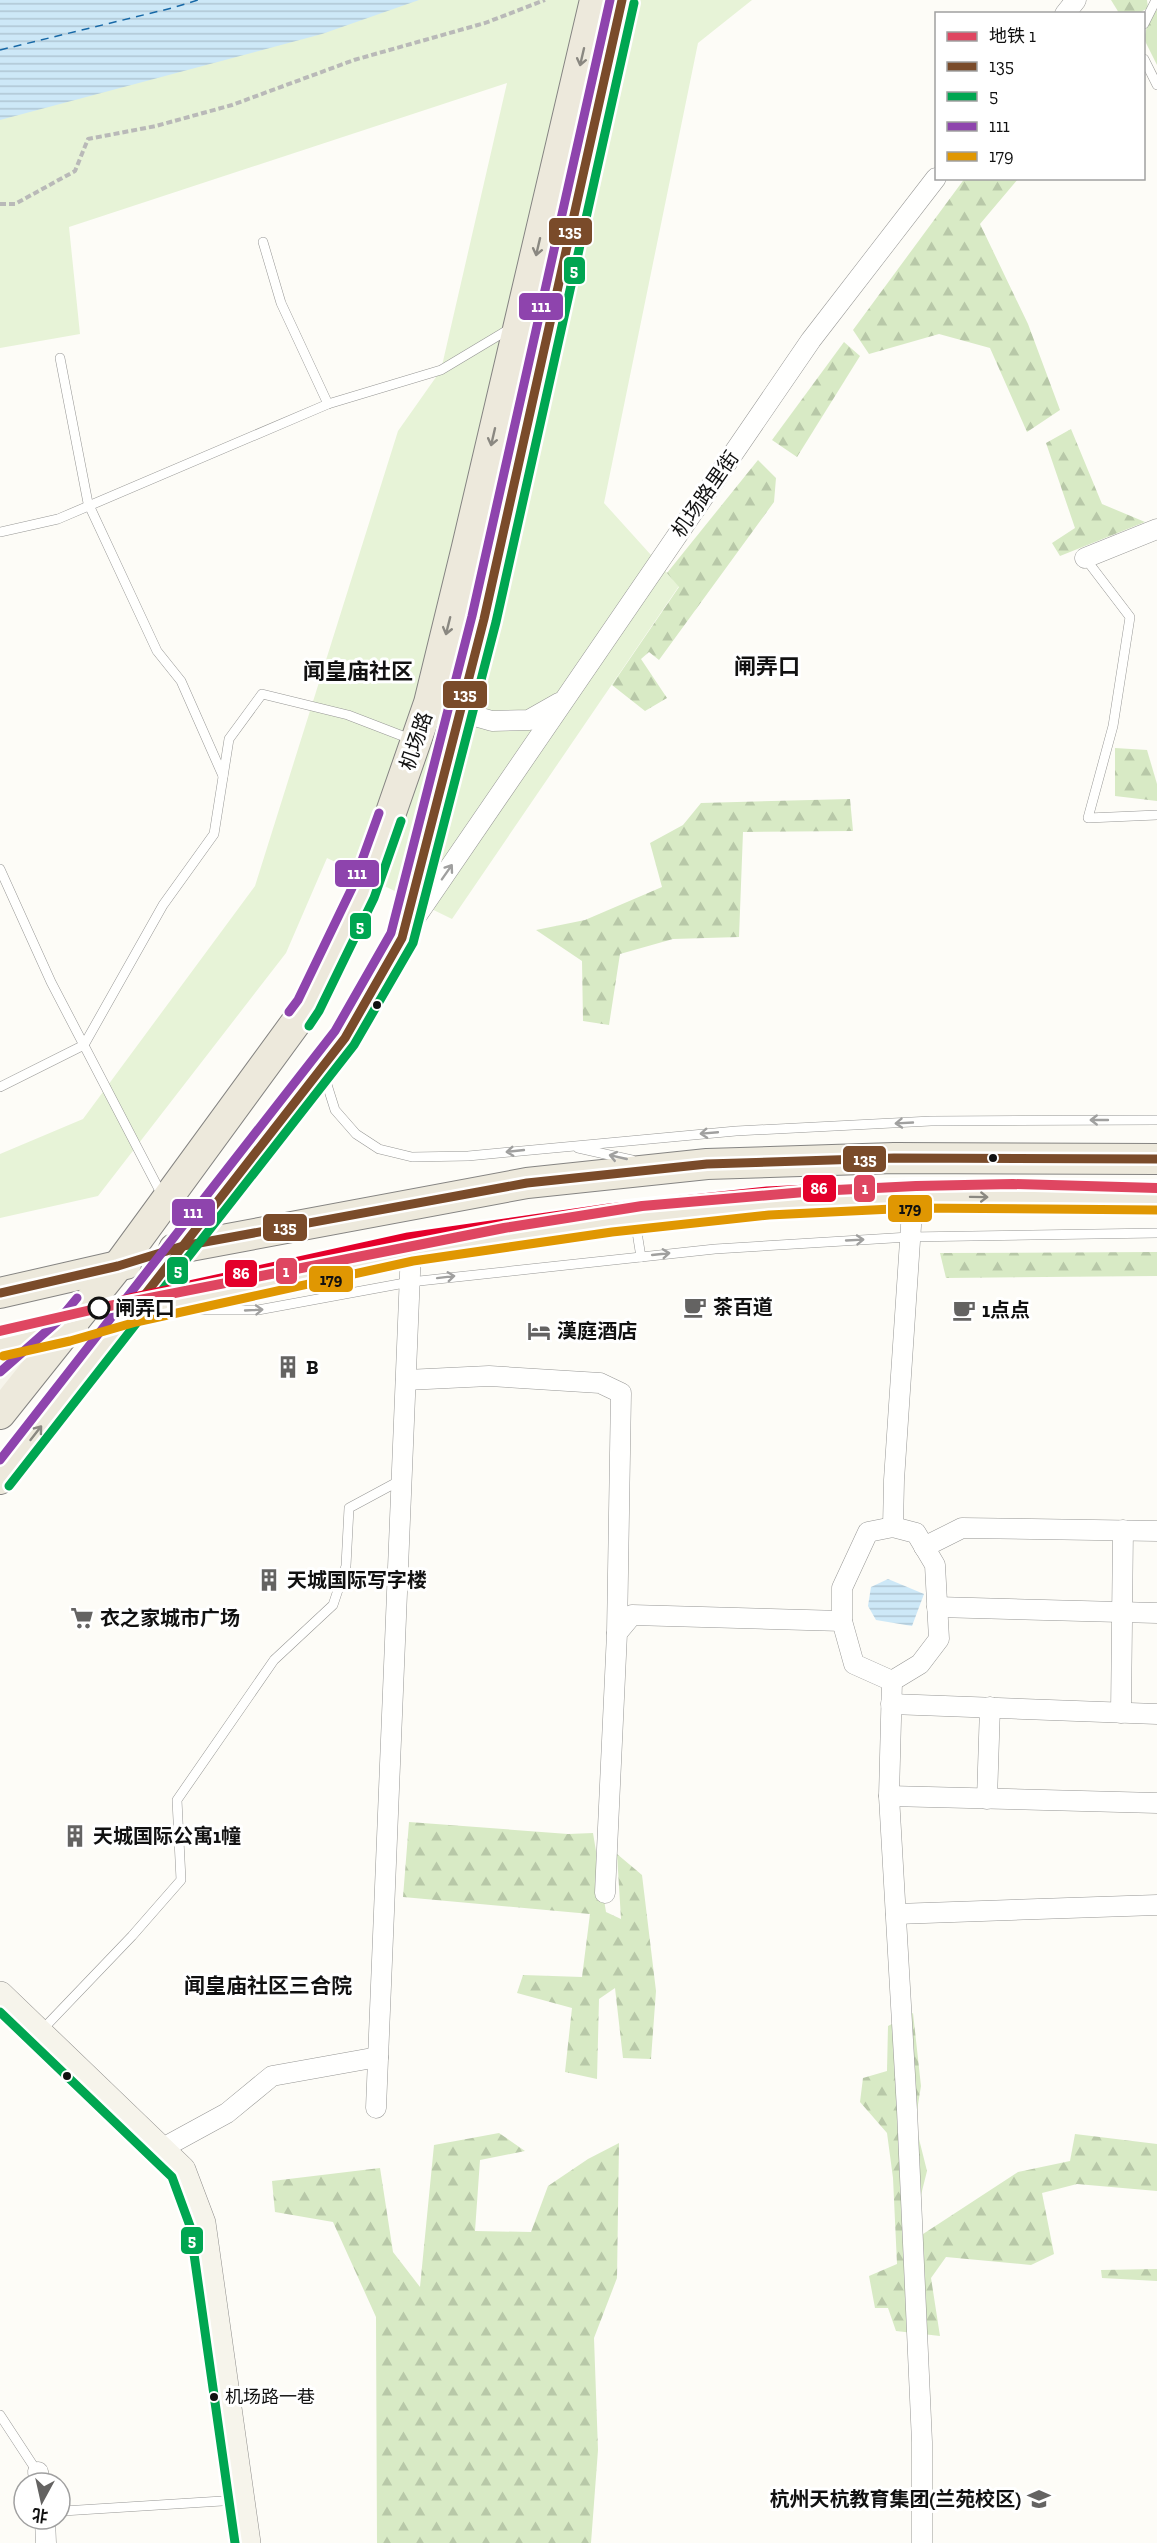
<svg xmlns="http://www.w3.org/2000/svg" width="1157" height="2543" font-family="'Zilla Slab','Noto Sans SC',serif">
<style>
.green{fill:#e7f3d7}
.forest{fill:url(#forest-firs)}
.water{fill:url(#water-rules)}
.lines{fill:none;stroke-linecap:round;stroke-linejoin:round}
.ferry{stroke:#1768a6;stroke-width:1.5;stroke-dasharray:8 6;stroke-linecap:butt}
.lane-casing{stroke:#979795;stroke-width:10}
.street-casing{stroke:#979795;stroke-width:21}
.secondary-casing{stroke:#8e8d8b;stroke-width:28}
.primary-casing{stroke:#858482;stroke-width:32}
.path{stroke:#b9b9b8;stroke-width:4;stroke-dasharray:6 3;stroke-linecap:butt}
.lane{stroke:#fffffe;stroke-width:9}
.street{stroke:#fffffe;stroke-width:20}
.secondary{stroke:#f6f4eb;stroke-width:27}
.primary{stroke:#ede9dc;stroke-width:30}
.bus-1-casing{stroke:#fff;stroke-width:14}
.bus-2-casing{stroke:#fff;stroke-width:14}
.bus-3-casing{stroke:#fff;stroke-width:14}
.bus-4-casing{stroke:#fff;stroke-width:14}
.bus-5-casing{stroke:#fff;stroke-width:14}
.bus-1{stroke:#7a4b2a;stroke-width:9}
.bus-2{stroke:#00a651;stroke-width:9}
.bus-3{stroke:#8e44ad;stroke-width:9}
.bus-4{stroke:#e09702;stroke-width:9}
.bus-5{stroke:#e4002b;stroke-width:9}
.metro-1-casing{stroke:#fff;stroke-width:15}
.metro-1{stroke:#df4661;stroke-width:10}
.oneway{stroke:#8a8881}
.oneway2{stroke:#a0a09f}
.bus-dot{fill:#111;stroke:#fff;stroke-width:2}
.stop-dot{fill:#fff;stroke:#111;stroke-width:3}
.labels{text-anchor:middle;dominant-baseline:central;stroke-width:6;stroke-linejoin:round;paint-order:stroke}
.bus-label{font-size:18px;fill:#111;stroke:#fff;text-anchor:start}
.street-label{font-size:20px;fill:#111;stroke:#fff}
.poi-label{font-size:20px;font-weight:bold;fill:#111;stroke:#fff;text-anchor:start}
.stop-label{font-size:20px;font-weight:bold;fill:#111;stroke:#fff;text-anchor:start}
.neighbourhood-label{font-size:21px;font-weight:bold;fill:#111;stroke:#fff}
.quarter-label{font-size:22px;font-weight:bold;fill:#111;stroke:#fff}
.line-badge{stroke:#fff;stroke-width:2}
.badge-label{font-size:16px;text-anchor:middle;font-weight:bold;fill:#fff}
.pale-badge-label{font-size:16px;text-anchor:middle;font-weight:bold;fill:#111}
</style>
<defs>
<pattern id="forest-firs" width="22" height="20" patternUnits="userSpaceOnUse" patternTransform="scale(1.5)"><rect width="22" height="20" fill="#d8eac5"/><path d="M5 1l3.5 6h-7zM16 11l3.5 6h-7z" fill="#b8c8a8"/></pattern>
<pattern id="water-rules" width="6" height="5" patternUnits="userSpaceOnUse" patternTransform="scale(1.5)"><rect width="6" height="5" fill="#cde8f7"/><path d="M0 2.5h6" fill="none" stroke="#afc6d3"/></pattern>
</defs>
<rect width="100%" height="100%" fill="#fdfcf7"/>
<polygon class="green" points="0,0 752,0 698,43 604,503 679,586 452,919 327,858 286,953 98,1196 0,1218 0,1154 83,1119 255,886 398,431 441,370 507,83 69,227 80,334 0,348"/>
<g class="forest">
<polygon points="1111,0 1147,0 1148,8 1139,13 1119,13"/>
<polygon points="1157,10 1157,65 1144,39 1149,18"/>
<polygon points="965,178 1018,179 980,224 1028,324 1060,410 1027,432 990,348 939,334 869,354 853,330"/>
<polygon points="844,342 860,356 797,457 772,440"/>
<polygon points="1071,429 1102,504 1145,522 1060,556 1052,543 1075,528 1046,443"/>
<polygon points="758,460 776,478 774,502 659,660 649,652 641,659 667,698 645,711 612,685 679,587 667,573"/>
<polygon points="1115,748 1147,750 1157,784 1157,801 1115,796"/>
<polygon points="850,799 853,831 743,832 739,937 673,939 620,954 609,1025 583,1021 582,961 536,930 585,920 662,887 650,843 683,825 701,803"/>
<polygon points="1157,1252 1157,1276 946,1278 940,1253"/>
<polygon points="409,1822 568,1834 593,1833 606,1912 621,1919 617,1854 642,1875 656,1991 651,2059 623,2058 615,1988 599,1999 597,2079 565,2072 572,2008 517,1993 523,1975 582,1977 590,1914 403,1897"/>
<polygon points="913,2013 921,2086 915,2123 927,2171 916,2215 920,2236 1018,2172 1070,2161 1075,2134 1157,2144 1157,2191 1077,2184 1042,2193 1054,2254 1031,2265 946,2257 931,2278 940,2336 896,2331 888,2308 875,2308 869,2276 897,2264 893,2178 887,2133 860,2102 863,2078 887,2071 888,2026"/>
<polygon points="499,2133 525,2151 480,2160 475,2231 531,2232 548,2186 588,2159 619,2143 617,2278 594,2338 598,2450 591,2543 377,2543 376,2317 333,2222 275,2212 272,2181 380,2168 393,2252 420,2287 434,2145"/>
<polygon points="1157,2269 1157,2281 1102,2278 1101,2270"/>
</g>
<g class="water">
<polygon points="0,0 419,0 322,34 0,120"/>
<polygon points="888,1579 924,1594 912,1626 876,1620 868,1606 871,1587"/>
</g>
<g class="lines">
<polyline class="ferry" points="0,50 172,8 198,0"/>
<g class="lane-casing">
<g id="lane">
<polyline points="1144,24 1156,0"/>
<polyline points="1144,59 1157,85"/>
<polyline points="263,242 281,303 328,404"/>
<polyline points="60,358 88,503 157,651 181,681 223,776"/>
<polyline points="0,532 58,519 328,404 441,370 511,328"/>
<polyline points="1085,558 1130,617 1113,726 1088,818 1157,815"/>
<polyline points="0,869 51,982 163,1197"/>
<polyline points="324,1075 335,1110 356,1134 379,1149 412,1157 468,1156 736,1131 931,1121 1157,1120"/>
<polyline points="0,1087 84,1045 163,905 214,834 229,739 262,694 348,715 413,740"/>
<polyline points="578,1148 632,1160"/>
<polyline points="635,1220 641,1257"/>
<polyline points="195,1310 258,1310 410,1282 715,1249 909,1237 1157,1233"/>
<polyline points="41,2031 132,1936 181,1880 177,1800 274,1660 333,1605 346,1566 349,1508 401,1480"/>
<polyline points="0,2415 38,2473"/>
<polyline points="60,2506 63,2511 238,2500"/>
</g>
</g>
<g class="street-casing">
<g id="street">
<polyline points="1065,14 1076,0"/>
<polyline points="1085,558 1157,529"/>
<polyline points="429,703 492,721 529,720 559,703"/>
<polyline points="413,921 811,340 936,178"/>
<polyline points="406,1380 489,1376 600,1383 621,1393 617,1633"/>
<polygon points="893,1527 916,1533 935,1565 939,1639 920,1664 892,1681 854,1664 842,1621 842,1588 868,1532"/>
<polyline points="893,1527 894,1480 913,1196"/>
<polyline points="924,1547 962,1528 1157,1531"/>
<polyline points="937,1607 1157,1613"/>
<polyline points="892,1681 889,1796 907,2110 922,2442 922,2543"/>
<polyline points="891,1704 1157,1714"/>
<polyline points="1121,1713 1123,1530"/>
<polyline points="889,1796 1157,1803"/>
<polyline points="987,1799 990,1707"/>
<polyline points="605,1893 617,1633 632,1615 842,1621"/>
<polyline points="896,1914 1157,1905"/>
<polyline points="376,2108 411,1249"/>
<polyline points="161,2149 227,2113 272,2076 378,2057"/>
<polyline points="38,2472 40,2483"/>
<polyline points="45,2519 46,2543"/>
</g>
</g>
<g class="secondary-casing">
<g id="secondary">
<polyline points="0,1388 34,1358"/>
<polyline points="0,1995 182,2170 202,2223 247,2543"/>
</g>
</g>
<g class="primary-casing">
<g id="primary">
<polyline points="174,1249 527,1183 707,1164 894,1158 1157,1159"/>
<polyline points="0,1293 126,1264"/>
<polyline points="125,1313 411,1249 635,1217 768,1203 913,1196 1157,1198"/>
<polyline points="0,1344 73,1328"/>
<polyline points="0,1414 118,1266 308,1006 363,893 429,703 467,547 595,0"/>
<polyline points="0,1479 345,1038 402,938 484,619 622,0"/>
</g>
</g>
<polyline class="path" points="0,204 15,204 75,171 88,139 156,126 232,105 354,60 485,23 545,0"/>
<use href="#lane" class="lane"/>
<use href="#street" class="street"/>
<use href="#secondary" class="secondary"/>
<use href="#primary" class="primary"/>
<g class="bus-1-casing">
<g id="bus-1">
<polyline points="0,1293 118,1266 183,1246 527,1183 707,1164 894,1158 1157,1159"/>
<polyline points="133,1310 345,1038 402,938 484,619 622,0"/>
</g>
</g>
<g class="bus-2-casing">
<g id="bus-2">
<polyline points="309,1026 319,1011 374,898 401,821"/>
<polyline points="9,1486 354,1045 413,943 496,622 634,3"/>
<polyline points="0,2012 172,2177 190,2226 235,2543"/>
</g>
</g>
<g class="bus-3-casing">
<g id="bus-3">
<polyline points="289,1012 298,1000 352,888 379,813"/>
<polyline points="0,1372 58,1321 77,1298"/>
<polyline points="0,1460 335,1031 391,933 472,616 610,0"/>
</g>
</g>
<g class="bus-4-casing">
<polyline id="bus-4" points="3,1356 70,1341 136,1322 413,1261 612,1232 769,1215 913,1208 1157,1210"/>
</g>
<g class="bus-5-casing">
<polyline id="bus-5" points="0,1332 64,1317 130,1298 408,1237 609,1208 767,1191 912,1184 1157,1186"/>
</g>
<use href="#bus-1" class="bus-1"/>
<use href="#bus-2" class="bus-2"/>
<use href="#bus-3" class="bus-3"/>
<use href="#bus-4" class="bus-4"/>
<use href="#bus-5" class="bus-5"/>
<g class="metro-1-casing">
<polyline id="metro-1" points="0,1331 104,1307 504,1228 642,1206 816,1191 916,1186 1013,1184 1157,1188"/>
</g>
<use href="#metro-1" class="metro-1"/>
</g>
<defs><path id="oneway-shaft" d="M-6 0H5M1.5-3L5.5 0L1.5 3" fill="none" stroke-width="1.6" stroke-linecap="round" stroke-linejoin="round" transform="scale(1.5)"/></defs>
<g class="oneway">
<use href="#oneway-shaft" transform="translate(582 57) rotate(103)"/>
<use href="#oneway-shaft" transform="translate(538 247) rotate(103)"/>
<use href="#oneway-shaft" transform="translate(493 437) rotate(103)"/>
<use href="#oneway-shaft" transform="translate(448 626) rotate(104)"/>
<use href="#oneway-shaft" transform="translate(979 1197) rotate(1)"/>
<use href="#oneway-shaft" transform="translate(36 1433) rotate(-52)"/>
</g>
<g class="oneway2">
<use href="#oneway-shaft" transform="translate(447 872) rotate(-55)"/>
<use href="#oneway-shaft" transform="translate(1099 1120) rotate(180)"/>
<use href="#oneway-shaft" transform="translate(904 1123) rotate(177)"/>
<use href="#oneway-shaft" transform="translate(709 1133) rotate(175)"/>
<use href="#oneway-shaft" transform="translate(515 1151) rotate(174)"/>
<use href="#oneway-shaft" transform="translate(618 1157) rotate(-167)"/>
<use href="#oneway-shaft" transform="translate(855 1240) rotate(-3)"/>
<use href="#oneway-shaft" transform="translate(661 1254) rotate(-6)"/>
<use href="#oneway-shaft" transform="translate(446 1277) rotate(-7)"/>
<use href="#oneway-shaft" transform="translate(254 1310) rotate(-3)"/>
</g>
<defs>
<g id="cafe-bare" transform="scale(1.8)"><path d="M-5.5-4.5H6V0H3Q3 3.5 0 3.5H-2.5Q-5.5 3.5-5.5 0ZM3-3.2v2h1.7v-2ZM-6 4.5H4V6H-6Z" fill="#646362" stroke="#fff" stroke-width="2.5" paint-order="stroke"/></g>
<g id="hotel-bare" transform="scale(1.8)"><path d="M-6-4.5h1.5V1H6V5H4.5V3h-9V5H-6ZM-4 0a1.8 1.8 0 1 1 3.6 0ZM.5 0V-2.5h3Q6-2.5 6 0Z" fill="#646362" stroke="#fff" stroke-width="2.5" paint-order="stroke"/></g>
<g id="building-bare" transform="scale(1.8)"><path d="M-4-6H4V6H1V3H-1V6H-4ZM-2.5-4.3h1.7v1.8h-1.7ZM.8-4.3h1.7v1.8H.8ZM-2.5-1h1.7V.8h-1.7ZM.8-1h1.7V.8H.8Z" fill="#646362" stroke="#fff" stroke-width="2.5" paint-order="stroke"/></g>
<g id="supermarket-bare" transform="scale(1.8)"><path d="M-6-5.5h2.5l.6 2H6L4.5 2H-2.5L-4.4-4H-6ZM-1.5 3.2a1.3 1.3 0 1 0 .1 0ZM3 3.2a1.3 1.3 0 1 0 .1 0Z" fill="#646362" stroke="#fff" stroke-width="2.5" paint-order="stroke"/></g>
<g id="school-bare" transform="scale(1.8)"><path d="M0-5L7-2L0 1L-7-2ZM-4 1L0 2.5L4 1V4Q0 6-4 4Z" fill="#646362" stroke="#fff" stroke-width="2.5" paint-order="stroke"/></g>
</defs>
<g fill-rule="evenodd">
<use href="#cafe-bare" x="695" y="1307"/>
<use href="#cafe-bare" x="964" y="1310"/>
<use href="#hotel-bare" x="539" y="1331"/>
<use href="#building-bare" x="288" y="1367"/>
<use href="#building-bare" x="269" y="1580"/>
<use href="#supermarket-bare" x="82" y="1618"/>
<use href="#building-bare" x="75" y="1836"/>
<use href="#school-bare" x="1039" y="2499"/>
</g>
<g class="bus-dot">
<circle cx="377" cy="1005" r="5"/>
<circle cx="993" cy="1158" r="5"/>
<circle cx="67" cy="2076" r="5"/>
<circle cx="214" cy="2397" r="5"/>
</g>
<circle class="stop-dot" cx="99" cy="1308" r="10"/>
<g class="labels">
<g class="bus-label">
<text x="225" y="2397">机场路一巷</text>
</g>
<g class="street-label">
<text transform="translate(705 494) rotate(-55)">机场路里街</text>
<text transform="translate(416 741) rotate(-71)">机场路</text>
</g>
<g class="poi-label">
<text x="713" y="1307">茶百道</text>
<text x="982" y="1310">1点点</text>
<text x="557" y="1331">漢庭酒店</text>
<text x="306" y="1367">B</text>
<text x="287" y="1580">天城国际写字楼</text>
<text x="100" y="1618">衣之家城市广场</text>
<text x="93" y="1836">天城国际公寓1幢</text>
<text x="1021" y="2499" text-anchor="end">杭州天杭教育集团(兰苑校区)</text>
</g>
<g class="stop-label">
<text x="115" y="1308">闸弄口</text>
</g>
<g class="neighbourhood-label">
<text x="268" y="1985">闻皇庙社区三合院</text>
</g>
<g class="quarter-label">
<text x="767" y="666">闸弄口</text>
<text x="358" y="671">闻皇庙社区</text>
</g>
</g>
<g class="line-badge">
<rect x="548" y="217" width="45" height="29" rx="6" fill="#7a4b2a"/>
<rect x="563" y="256" width="23" height="29" rx="6" fill="#00a651"/>
<rect x="518" y="292" width="46" height="29" rx="6" fill="#8e44ad"/>
<rect x="442" y="680" width="46" height="29" rx="6" fill="#7a4b2a"/>
<rect x="334" y="859" width="46" height="29" rx="6" fill="#8e44ad"/>
<rect x="349" y="912" width="23" height="28" rx="6" fill="#00a651"/>
<rect x="842" y="1145" width="45" height="28" rx="6" fill="#7a4b2a"/>
<rect x="802" y="1174" width="35" height="29" rx="6" fill="#e4002b"/>
<rect x="853" y="1174" width="23" height="29" rx="6" fill="#df4661"/>
<rect x="887" y="1194" width="46" height="29" rx="6" fill="#e09702"/>
<rect x="171" y="1198" width="45" height="29" rx="6" fill="#8e44ad"/>
<rect x="262" y="1213" width="46" height="29" rx="6" fill="#7a4b2a"/>
<rect x="166" y="1256" width="23" height="29" rx="6" fill="#00a651"/>
<rect x="275" y="1257" width="23" height="28" rx="6" fill="#df4661"/>
<rect x="224" y="1259" width="34" height="29" rx="6" fill="#e4002b"/>
<rect x="308" y="1265" width="46" height="28" rx="6" fill="#e09702"/>
<rect x="180" y="2226" width="24" height="29" rx="6" fill="#00a651"/>
</g>
<g class="badge-label">
<text x="570" y="237">135</text>
<text x="574" y="276">5</text>
<text x="541" y="312">111</text>
<text x="465" y="700">135</text>
<text x="357" y="879">111</text>
<text x="360" y="932">5</text>
<text x="865" y="1165">135</text>
<text x="819" y="1194">86</text>
<text x="865" y="1194">1</text>
<text x="193" y="1218">111</text>
<text x="285" y="1233">135</text>
<text x="178" y="1276">5</text>
<text x="286" y="1277">1</text>
<text x="241" y="1279">86</text>
<text x="192" y="2246">5</text>
</g>
<g class="pale-badge-label">
<text x="910" y="1214">179</text>
<text x="331" y="1285">179</text>
</g>
<rect x="935" y="12" width="210" height="168" fill="#ffffff" stroke="#a0a0a0" stroke-width="1.5"/>
<rect x="947" y="32" width="30" height="9" fill="#df4661" stroke="#a0a0a0" stroke-width="1.5"/>
<text x="989" y="42" font-size="18" fill="#111111">地铁 1</text>
<rect x="947" y="62" width="30" height="9" fill="#7a4b2a" stroke="#a0a0a0" stroke-width="1.5"/>
<text x="989" y="72" font-size="18" fill="#111111">135</text>
<rect x="947" y="92" width="30" height="9" fill="#00a651" stroke="#a0a0a0" stroke-width="1.5"/>
<text x="989" y="102" font-size="18" fill="#111111">5</text>
<rect x="947" y="122" width="30" height="9" fill="#8e44ad" stroke="#a0a0a0" stroke-width="1.5"/>
<text x="989" y="132" font-size="18" fill="#111111">111</text>
<rect x="947" y="152" width="30" height="9" fill="#e09702" stroke="#a0a0a0" stroke-width="1.5"/>
<text x="989" y="162" font-size="18" fill="#111111">179</text>
<g transform="translate(42 2501) rotate(188)"><circle r="28" fill="#ffffff" stroke="#a0a0a0" stroke-width="1.5"/>
<path d="M0-4.5L10 22L0 15L-10 22Z" fill="#646362"/>
<text y="-9" font-size="16" font-weight="bold" text-anchor="middle" fill="#111111">北</text>
</g>
</svg>
